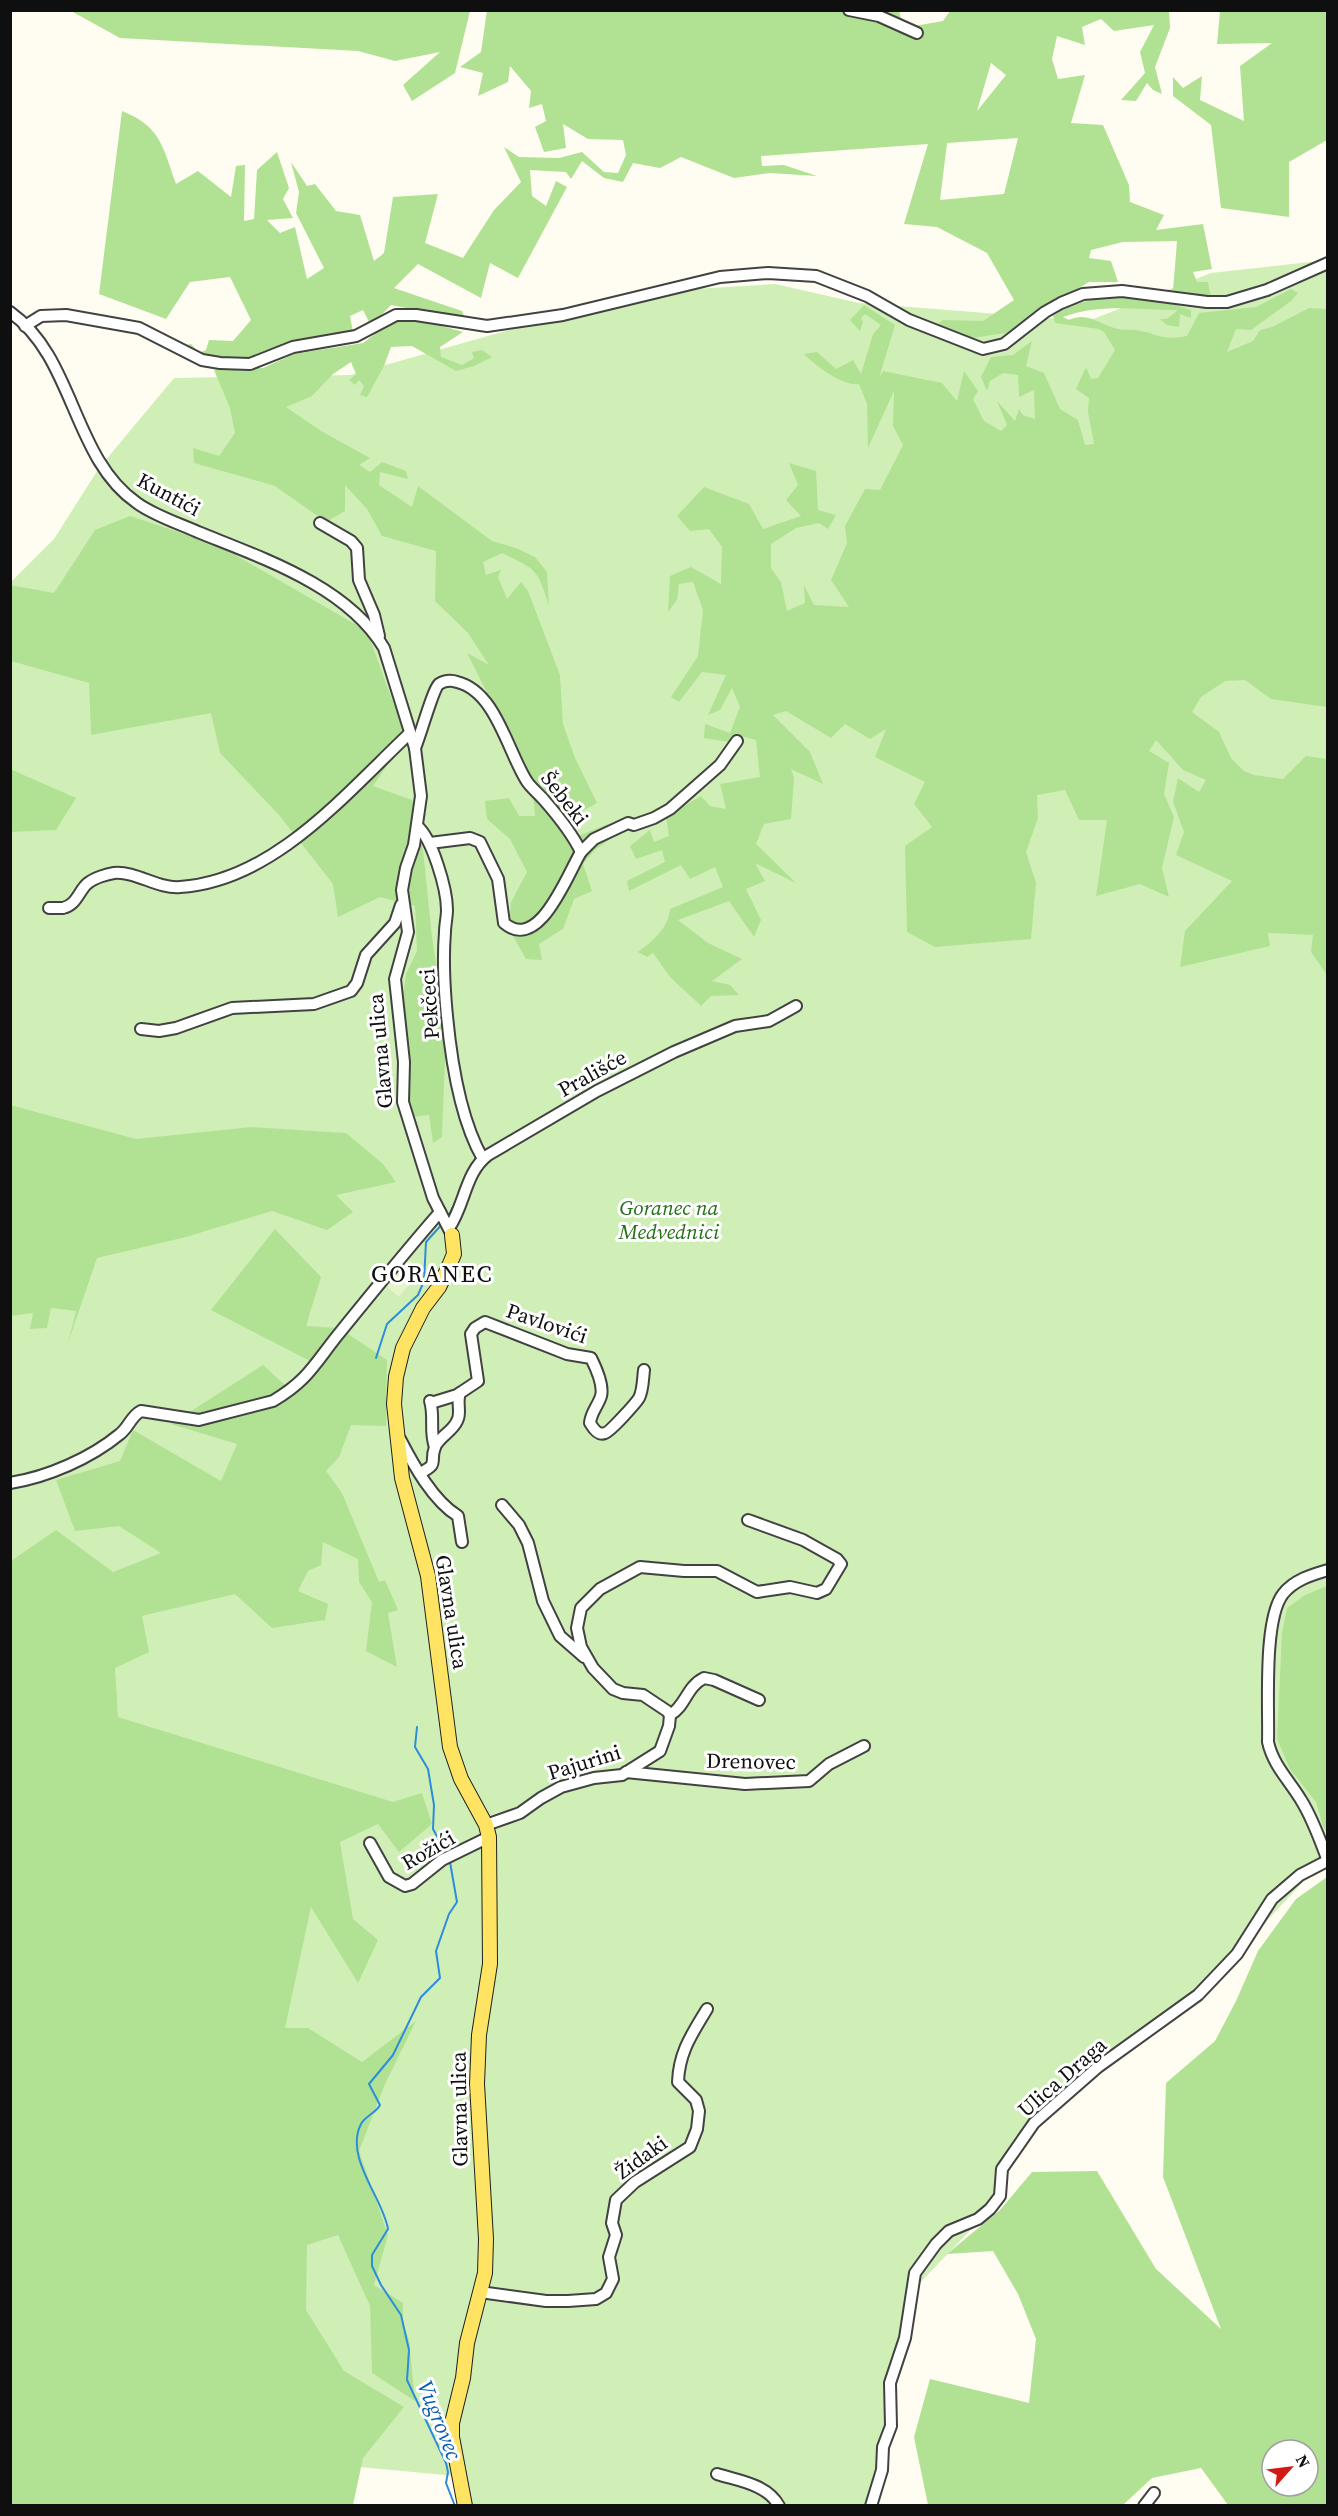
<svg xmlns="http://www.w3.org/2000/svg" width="1338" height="2516" font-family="'Source Serif 4',serif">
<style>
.green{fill:#d0efb6}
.forest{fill:#b1e293;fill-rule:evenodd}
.pitch{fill:#e3f5c9}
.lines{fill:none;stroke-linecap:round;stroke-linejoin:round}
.stream{stroke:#2e8cdd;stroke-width:2}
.minor-casing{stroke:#424242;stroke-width:14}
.major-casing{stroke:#202020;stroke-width:16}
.minor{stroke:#fff;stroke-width:10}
.major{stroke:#ffe362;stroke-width:14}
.labels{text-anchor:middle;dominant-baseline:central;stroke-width:6;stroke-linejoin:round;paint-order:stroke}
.street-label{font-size:21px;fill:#0f0f0f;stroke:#fff}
.park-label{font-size:21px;font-style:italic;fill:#247017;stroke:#fff}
.water-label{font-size:22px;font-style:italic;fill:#095db1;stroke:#fff}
.quarter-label{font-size:24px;letter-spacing:1.5px;fill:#0f0f0f;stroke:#fff}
</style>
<rect width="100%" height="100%" fill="#fffdf2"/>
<polygon class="green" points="1327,260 1327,1856 1187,2007 1092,2068 1034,2127 980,2220 915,2288 887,2409 873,2505 470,2505 455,2476 11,2434 11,582 54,539 99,468 174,378 350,375 643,292 775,284 859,303 1088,321 1211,273"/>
<g class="forest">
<path d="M487,10H899L903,28L943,21L950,11H1169L1170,28L1155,67L1162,94L1153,90L1147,83L1136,101L1121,100L1145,73L1140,52L1154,25L1114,31L1101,19L1082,27L1085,45L1057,36L1052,59L1058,79L1085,75L1071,123L1103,125L1129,185L1130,202L1164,215L1156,230L1203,224L1212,269L1193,272L1197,282H1208L1211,297L1173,290L1177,241L1123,242L1091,250L1089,258L1111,261L1118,282H1089L1006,333L972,338L934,327L943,320L983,321L1014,300L987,253L937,227L904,224L928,144L761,156L762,166L784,165L817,176L770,173L734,178L681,157L660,168L633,163L623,182L604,178L582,161L571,179L566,172L530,170L532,196L546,206L556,181L567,187L518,278L490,263L481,298L418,264L394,288L462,311L466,320L391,305L371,326L363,310L350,316L354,337L250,363L220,362L180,346L191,344L199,353L206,350L209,340L233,341L251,320L230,277L190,282L166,319L99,294L122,111C161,126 163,148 176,184L198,171L231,197L236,166L245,165L244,221L254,219L257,170L277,152L289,188L283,199L293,218L267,220L280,233L295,227L307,279L324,268L296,213L299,192L291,162L307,186L315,184L336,211L360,215L374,261L384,253L393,197L438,194L425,243L463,258L494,210L521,182L504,147L519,157L559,158L582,152L604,172L618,173L626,155L623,140L588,139L563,124L566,148L544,152L535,127L546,121L542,104L529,108L531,91L510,66L508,82L478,96L483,73L460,67L481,52ZM991,63L1006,75L977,111ZM1018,138L1004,194L940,200L947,143Z"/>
<polygon points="71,11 470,11 455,73 412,101 403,85 440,52 395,61 358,51 120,38"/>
<polygon points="1220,11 1327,11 1327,140 1289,162 1289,217 1221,208 1211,125 1173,96 1173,77 1183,88 1202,76 1200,100 1244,121 1240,66 1272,43 1217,44"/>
<path d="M1291,289L1298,293L1291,301L1251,330L1236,329L1227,352L1253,341L1260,330L1272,327L1309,308L1327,309V707L1271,699L1245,680L1225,681L1201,697L1192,712L1219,732L1231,758L1244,771L1254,775L1283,779L1306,756L1327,759V975L1311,952L1313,935L1268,933L1270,946L1180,967L1185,931L1232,881L1176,855L1184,832L1173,802L1178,778L1199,792L1206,780L1183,770L1156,740L1149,751L1169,763L1164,794L1174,817L1162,868L1169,897L1140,884L1096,896L1107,820H1079L1065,790L1037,795L1038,818L1026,852L1036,883L1031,939L935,947L907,932L905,846L932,827L914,804L925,782L875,757L886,729L870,739L845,724L831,738L786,711L773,715L810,752L823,784L791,769L794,778L791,819L764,824L756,844L796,883L755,863L765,881L746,889L761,920L754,937L729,901L678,920L708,943L742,959L712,981L730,985L739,995L711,996L701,1006L670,977L653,953L647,957L638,952C652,942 669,927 670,909L723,887L715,867L690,879L681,865L629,891L627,881L665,862L662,850L636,859L630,846L650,830L654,842L669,836L666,816L701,796L710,806L726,809L720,784L760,777L756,740L738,735L729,742L704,738L705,724L730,733L740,707L732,688L720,710L708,715L726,675L702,672L679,702L671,697L698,656L703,610L693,582L679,584L677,600L668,612L670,576L691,567L721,584L722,547L709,529L690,531L677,516L704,487L749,504L763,529L801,516L786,500L798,485L789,463L816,471L818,510L836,515L828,529L819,523L796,528L771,544V568L781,582L787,611L805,603L804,585L814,605L849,607L831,580L847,543L845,526L865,489L880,490L903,445L893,426L894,391L868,448L867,404L859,384C844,387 814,365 804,354L817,352L836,369L853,360L861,374L873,334L881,325L865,314L861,318L863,322L860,331L850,320L864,305L895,325L879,378L883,371L942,383L957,401L964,371L978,391L973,399L984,421L1001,431L1007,425L997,401L1015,421L1019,409L1023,415L1035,419L1034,390L1019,397L1018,375L1003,373L990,381L987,391L981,377L991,357L1013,355L1032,341L1026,366L1044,373L1060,409L1078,420L1085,445L1094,444L1088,412L1089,398L1076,389L1086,367L1091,379L1098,378L1115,350L1104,332L1099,329L1055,323L1053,316C1091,289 1150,295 1191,310V318L1180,314L1179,327L1167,325L1160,319H1167L1178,310H1168C1132,309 1097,304 1063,317L1069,320C1089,311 1099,325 1118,329C1125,330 1134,329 1141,331C1163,336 1162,340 1187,336L1199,313L1256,307Z"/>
<path d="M415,318L463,332L440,347L441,357L462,365L474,358L472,352L482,350L492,357L474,366L456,371L412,346L391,347L384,366L367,397L360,395L364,386L359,380L355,385L349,380L356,374L351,362L333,374L312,396L286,407L321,431L370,458L359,465L370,472L382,462L406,471L408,479L380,472L379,485L412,507L418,486L492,541L516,548L535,557L547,572L549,606C537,568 537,570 502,553L483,562L486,575L501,570L498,577L507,599L521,582L528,591L560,675L563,724L575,758L597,803L570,818L548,811L568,840L608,824L613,837L595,850L583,864L592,891L574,899L563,929L539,944L542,960L526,959L509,929L511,902L527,872L510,839L487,819L485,801L509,798L519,816H535L532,782L467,653L489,665L468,633L435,601L436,551L382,536L367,509L345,485V511L326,522L275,486L194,463L193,448L219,456L235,433L230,408L214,370L263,368L294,354L363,343L388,324Z"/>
<polygon points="130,516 218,545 367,631 406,738 373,786 412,800 422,840 432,937 446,1031 442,1137 433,1143 429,1115 413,1117 407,1093 402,1002 406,974 417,951 415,906 380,897 338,917 333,884 279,815 220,753 211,713 91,735 89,683 11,661 10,585 54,593 95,530"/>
<polygon points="10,769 76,798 56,830 11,832"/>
<polygon points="10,1105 136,1139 251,1127 346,1133 383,1164 396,1182 336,1195 353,1212 327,1230 272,1211 186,1237 97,1258 68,1343 76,1311 51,1308 47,1328 30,1329 33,1313 11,1316"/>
<polygon points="275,1229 321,1277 306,1326 339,1328 387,1360 386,1426 351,1425 339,1457 326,1471 342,1493 379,1582 385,1580 398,1610 388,1613 397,1667 366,1651 372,1602 359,1582 358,1559 323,1542 321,1565 308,1571 298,1591 328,1604 325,1620 272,1628 235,1594 142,1616 149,1652 115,1668 118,1717 393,1802 422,1793 432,1824 399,1852 378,1824 340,1842 353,1919 378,1940 358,1983 311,1907 285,2028 308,2028 362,2062 416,2021 385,2084 359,2151 388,2235 374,2285 403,2303 403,2323 409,2340 415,2401 372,2373 370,2306 338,2235 307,2245 306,2310 344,2371 404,2407 363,2458 353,2505 11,2506 11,1561 56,1530 113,1572 161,1553 119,1526 75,1531 56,1480 120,1461 133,1430 221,1481 237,1444 171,1424 263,1365 286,1386 314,1363 211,1310"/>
<polygon points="1327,1586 1327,1833 1323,1826 1316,1802 1290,1769 1277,1739 1282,1633 1287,1608 1305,1595"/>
<path d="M1327,1877V2505H1228L1201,2468L1152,2478L1123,2505H928L914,2437L930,2379L1029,2403L1036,2339L1018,2294L993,2251L947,2254L1000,2210L1032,2172L1097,2171L1156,2269L1221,2329L1163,2177L1166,2083L1215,2041L1236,2001L1258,1951L1296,1899ZM1272,2450H1308V2486H1272Z"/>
</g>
<polygon class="pitch" points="406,1257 421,1270 399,1297 384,1284"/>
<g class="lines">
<g class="stream">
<polyline points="447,1219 455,1203"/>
<polyline points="376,1358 387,1324 418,1295 424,1281 426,1242 443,1223"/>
<polyline points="417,1727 415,1747 428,1769 434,1805 433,1829 447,1854"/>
<path d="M450,1862L457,1902L449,1914L436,1951L440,1978L421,1997L393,2055L369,2084L380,2105C376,2113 365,2116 361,2124C344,2157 383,2198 388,2229L372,2255V2266L381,2285L401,2315L409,2350L407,2380L446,2463L448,2472L446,2483L455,2506"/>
</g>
<g class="minor-casing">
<g id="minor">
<polyline points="849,10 879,16 917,33"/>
<path d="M10,312C75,358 72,458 137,503C155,516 178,523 198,532C262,558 347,586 384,648L415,748L421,796L414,845L406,868L402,890L408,932L395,979L404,1062L403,1102L433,1198L452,1235"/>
<polyline points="25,326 41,316 66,315 139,328 202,360 220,363 250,364 293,347 356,336 396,315 416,315 487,326 563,315 720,277 768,273 816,276 867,296 909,320 983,349 1004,344 1045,312 1061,303 1083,294 1122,291 1207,302 1227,302 1267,290 1328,263"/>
<polyline points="320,523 351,541 357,548 359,580 374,615 379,636"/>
<path d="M415,748C420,737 433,689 439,684C444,681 451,680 457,682C495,691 507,749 526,780C530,787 538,793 544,800C558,816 572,833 581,852L594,839L628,823L634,825L654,818L670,809L720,765L737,741"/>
<path d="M417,826C432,838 447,889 447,910C447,917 445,925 445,932C443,956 444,981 446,1005C450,1053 459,1118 483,1159"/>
<path d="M430,843L470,838L480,842L498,879L504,923C539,953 567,875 581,852"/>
<path d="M49,908C54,908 59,908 63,908C77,905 79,890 88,883C94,878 107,874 114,873C136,871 158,889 180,887C274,881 346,793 410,733"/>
<polyline points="141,1029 159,1031 176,1028 232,1008 314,1004 351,991 357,983 366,955 395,923 401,905 403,904"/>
<path d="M449,1228C465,1205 465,1172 488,1155L597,1091L674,1052L735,1026L769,1021L796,1006"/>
<path d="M430,1401C435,1417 429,1432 435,1447"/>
<path d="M431,1403L457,1395L478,1381L471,1334L475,1328L485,1322L567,1354L591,1358C596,1368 604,1385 601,1396C598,1406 591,1412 590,1423C593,1428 598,1436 605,1433C610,1432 636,1403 639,1398C643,1391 643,1378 644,1370"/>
<path d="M400,1439C413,1464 433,1501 458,1516L462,1542"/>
<path d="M420,1473C440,1463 429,1463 435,1447C439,1437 453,1431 457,1421C462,1413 456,1403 460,1393"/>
<path d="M10,1483C48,1477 91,1458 120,1434C129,1427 131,1416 141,1411L199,1420L273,1401C307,1381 314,1365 337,1336C371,1294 405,1252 440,1212"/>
<polyline points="502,1505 519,1525 528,1543 543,1601 560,1636 584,1657"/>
<path d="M1328,1570C1311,1575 1294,1580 1283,1594C1263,1620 1269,1707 1268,1742C1273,1765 1289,1780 1301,1800C1313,1819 1320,1840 1328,1861"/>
<path d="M670,1715C686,1706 686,1687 704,1678L714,1680L759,1700"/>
<polyline points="626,1772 745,1784 809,1781 829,1764 864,1746"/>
<polyline points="486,1825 520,1813 541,1798 561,1787 594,1778 622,1775 660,1751 669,1726 670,1715 667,1711 643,1695 623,1693 613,1689 593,1668 581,1647 577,1628 581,1608 600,1589 640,1567 684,1571 717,1571 757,1592 790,1587 817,1593 826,1589 841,1564 837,1559 803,1540 748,1520"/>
<polyline points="370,1843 389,1877 405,1886 412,1884 442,1860 489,1837"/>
<path d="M480,2292L546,2301H568L596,2299L606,2293L613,2279L609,2257L616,2235L612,2223L616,2200L635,2182L690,2147L697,2129L699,2111L696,2100L678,2082C679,2052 692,2034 707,2009"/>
<path d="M717,2474C739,2481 767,2484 779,2506"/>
<polyline points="871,2506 882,2470 883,2447 891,2426 890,2383 905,2338 915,2273 936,2244 949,2231 978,2219 990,2209 1000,2196 1002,2169 1034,2123 1098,2067 1198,1995 1237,1954 1272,1899 1300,1875 1327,1861"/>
<polyline points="1144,2506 1154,2493"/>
</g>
</g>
<g class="major-casing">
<polyline id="major" points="452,1235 454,1254 449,1266 439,1287 423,1308 403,1348 396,1377 394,1404 402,1478 428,1576 450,1747 461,1779 486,1825 489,1837 490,1964 479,2035 477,2084 486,2239 485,2273 467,2343 463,2378 452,2423 452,2437 465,2506"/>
</g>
<use href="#minor" class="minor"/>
<use href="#major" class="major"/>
</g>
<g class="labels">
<g class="street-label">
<text transform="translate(169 494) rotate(28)">Kuntići</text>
<text transform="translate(565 798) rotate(52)">Šebeki</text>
<text transform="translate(429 1004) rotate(-94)">Pekčeci</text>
<text transform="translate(380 1051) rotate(-95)">Glavna ulica</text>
<text transform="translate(592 1073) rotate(-29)">Prališće</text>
<text transform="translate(547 1323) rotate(19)">Pavlovići</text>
<text transform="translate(452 1612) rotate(81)">Glavna ulica</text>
<text transform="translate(751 1761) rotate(1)">Drenovec</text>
<text transform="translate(584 1762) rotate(-17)">Pajurini</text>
<text transform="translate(428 1850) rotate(-30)">Rožići</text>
<text transform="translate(1062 2077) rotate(-41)">Ulica Draga</text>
<text transform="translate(459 2109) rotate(-91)">Glavna ulica</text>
<text transform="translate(641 2157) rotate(-36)">Židaki</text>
</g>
<g class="park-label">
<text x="669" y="1207">Goranec na<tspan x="669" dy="24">Medvednici</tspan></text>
</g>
<g class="water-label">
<text transform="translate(440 2420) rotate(68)">Vugrovec</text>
</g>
<g class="quarter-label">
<text x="432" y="1273">GORANEC</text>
</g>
</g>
<rect width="1338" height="2516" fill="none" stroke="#0f0f0f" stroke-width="24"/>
<g transform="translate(1290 2468) rotate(62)"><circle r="28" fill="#ffffff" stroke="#9f9f9f" stroke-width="1.5"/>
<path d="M0-4.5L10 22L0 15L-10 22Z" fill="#d11916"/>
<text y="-9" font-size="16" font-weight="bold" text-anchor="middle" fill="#0f0f0f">N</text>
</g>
</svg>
